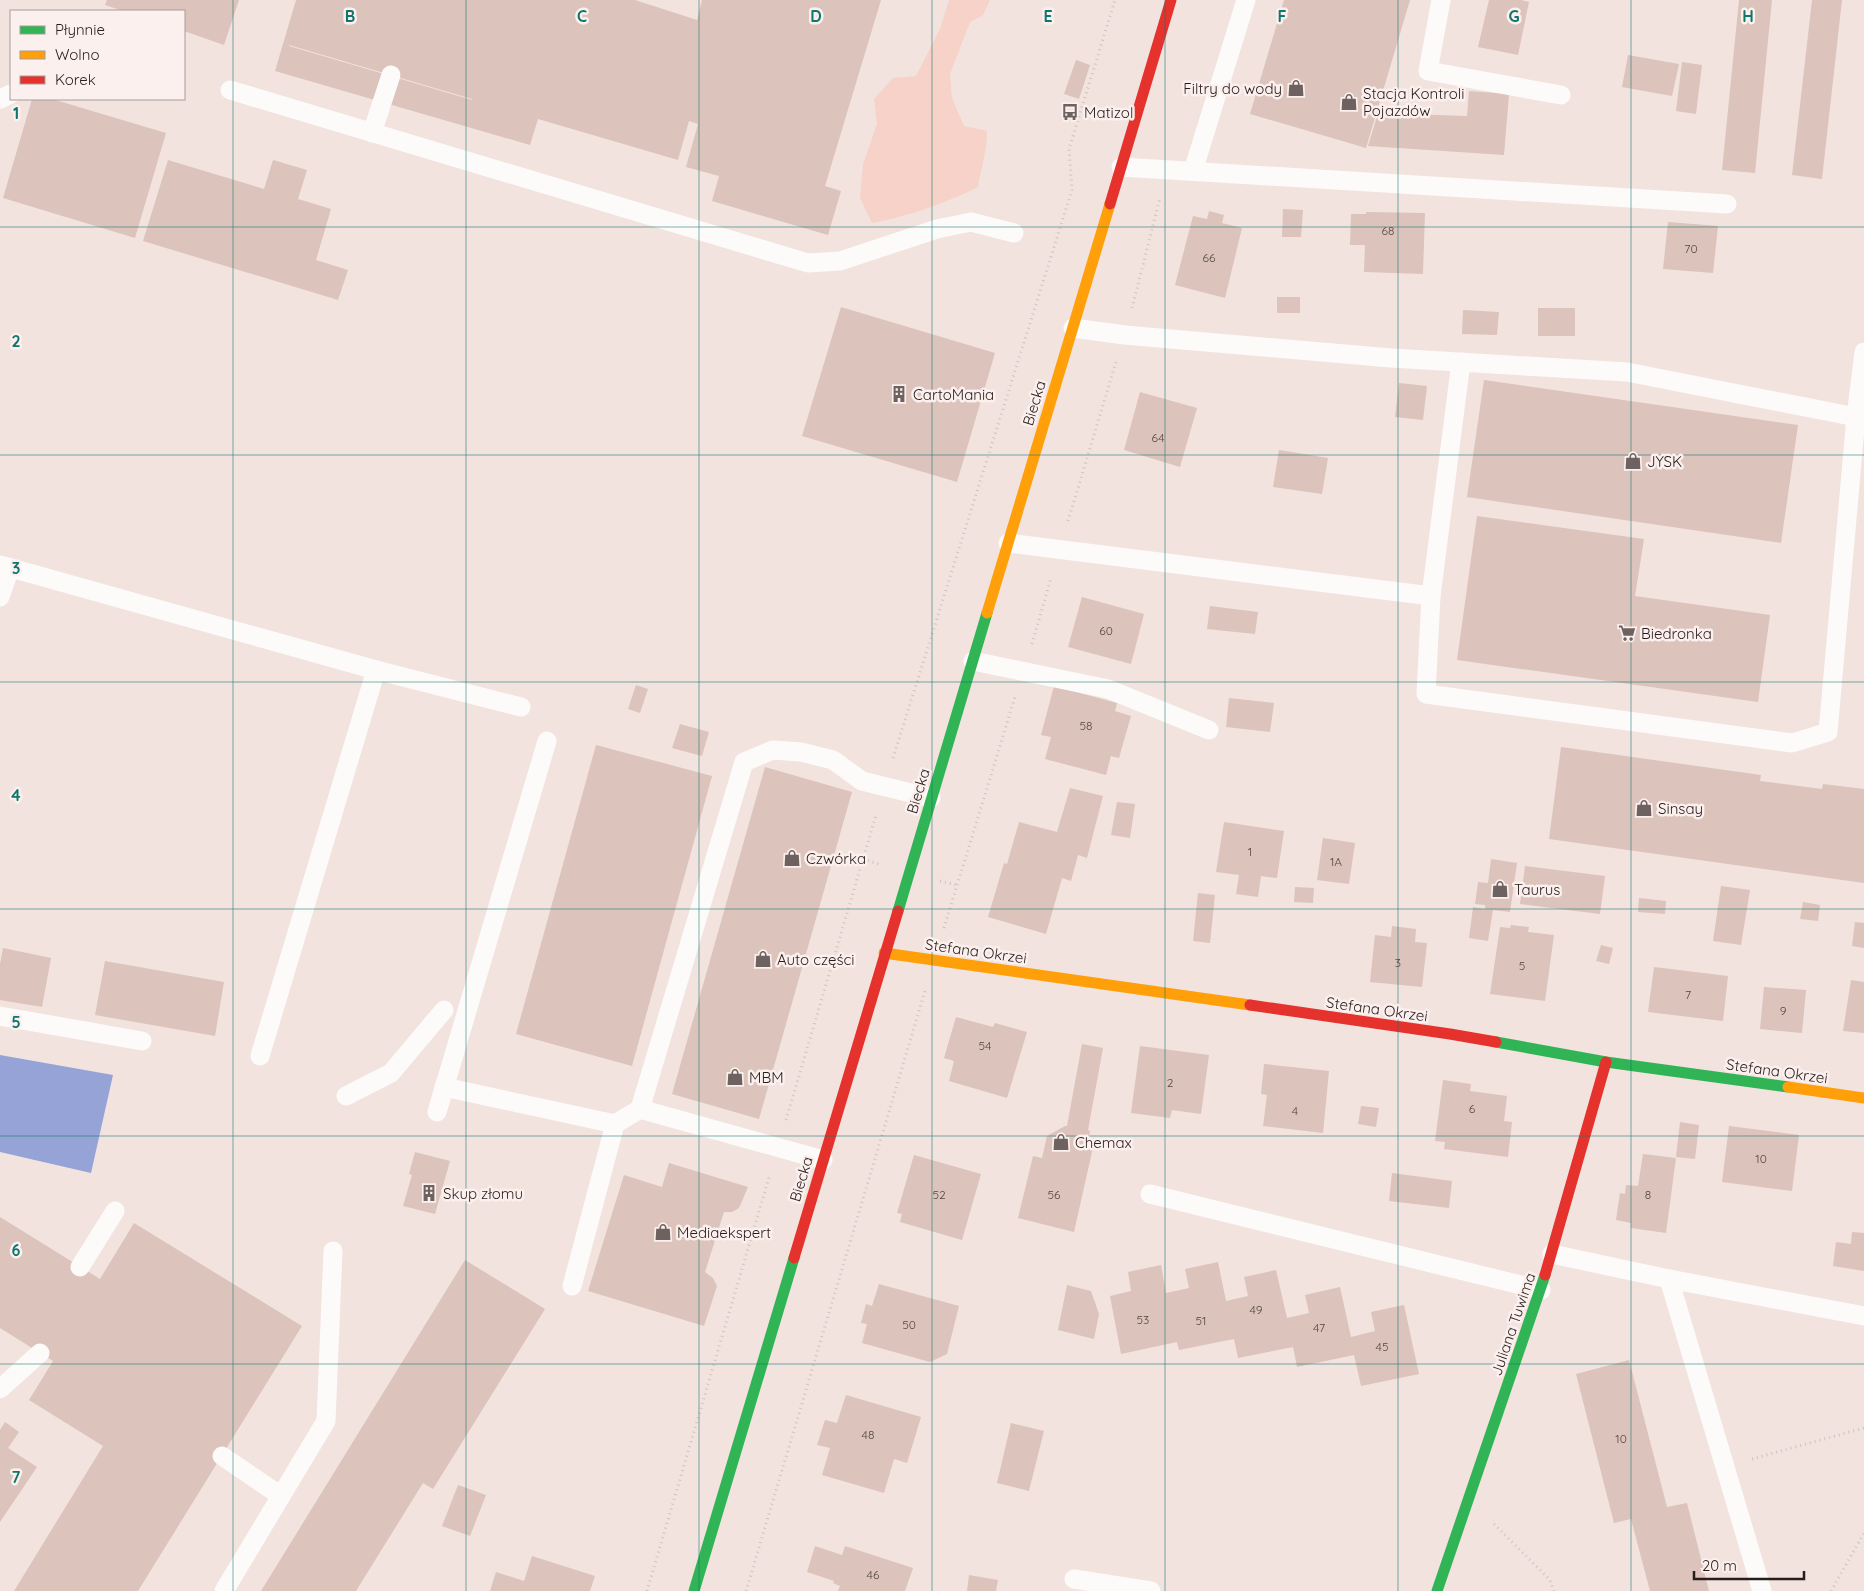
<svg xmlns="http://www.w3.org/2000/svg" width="1864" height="1591" font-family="Quicksand,sans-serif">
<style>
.green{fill:#f6d2c8}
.water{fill:#96a3d7}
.building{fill:#dcc3bc;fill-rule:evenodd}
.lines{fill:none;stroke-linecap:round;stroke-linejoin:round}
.path{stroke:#cbc4c4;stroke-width:3;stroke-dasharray:1 4;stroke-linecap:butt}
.lane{stroke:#fdfbfa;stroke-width:19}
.fast{stroke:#30b455;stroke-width:11}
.slow{stroke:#ff9f0a;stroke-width:11}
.jam{stroke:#e5322d;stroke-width:11}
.grid{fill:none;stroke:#0f766e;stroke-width:1;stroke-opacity:0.55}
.labels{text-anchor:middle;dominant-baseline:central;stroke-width:5;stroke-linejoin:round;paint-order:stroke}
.number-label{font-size:12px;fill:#544643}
.poi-label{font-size:15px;fill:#271d1b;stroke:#fbf0ed;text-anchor:start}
.street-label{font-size:15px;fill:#271d1b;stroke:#fbf0ed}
.grid-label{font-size:16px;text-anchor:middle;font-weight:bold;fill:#0f766e;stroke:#fbf0ed;stroke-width:5;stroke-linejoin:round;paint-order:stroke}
</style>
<rect width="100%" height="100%" fill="#f2e3df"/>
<path class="green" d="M949,0H990L983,15L970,22L950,74L952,98L964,126L987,131C987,150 981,168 978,187C944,204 909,216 872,223L860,198L863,164L877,124L874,99L893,78L916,76L940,29Z"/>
<polygon class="water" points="0,1055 113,1075 91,1173 0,1152"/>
<g class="building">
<polygon points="107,0 239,0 224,45 184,31 184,11 123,11 105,5"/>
<path d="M296,0H635L697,20L702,0H881L825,186L841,191L828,235L712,201L719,176L686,167L698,124L689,121L678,160L538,119L530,145L275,71ZM289,45L472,99V100L289,46Z"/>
<polygon points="1284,0 1410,0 1366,148 1250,114"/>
<polygon points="1489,0 1521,0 1529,2 1518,55 1478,47"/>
<polygon points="1739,0 1772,0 1755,173 1722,170"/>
<polygon points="1812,0 1842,0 1822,179 1792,175"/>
<polygon points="1628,55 1679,64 1672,96 1622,87"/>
<polygon points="1076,60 1090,65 1079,99 1064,94"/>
<polygon points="1682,62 1702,65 1696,114 1676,111"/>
<polygon points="1469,91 1509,94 1504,155 1368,146 1378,113 1467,116"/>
<polygon points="32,99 52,99 166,133 135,238 3,198"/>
<polygon points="168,160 264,189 273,160 307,170 298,199 331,209 316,260 348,270 338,300 143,241"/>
<polygon points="1283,209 1303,210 1301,237 1282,237"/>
<polygon points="1209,211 1224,215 1222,223 1242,228 1225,298 1175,285 1193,216 1207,219"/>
<polygon points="1366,212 1425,213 1423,274 1364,272 1365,245 1350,245 1351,214 1366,214"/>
<polygon points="1668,222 1718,226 1713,273 1663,269"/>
<rect x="1277" y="297" width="23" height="16"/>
<polygon points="841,307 995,353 957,482 802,436"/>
<rect x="1538" y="308" width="37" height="28"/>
<polygon points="1463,310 1499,312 1497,335 1462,334"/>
<polygon points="1484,380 1798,425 1781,543 1467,497"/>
<polygon points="1399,383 1427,386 1423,420 1395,417"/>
<polygon points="1140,392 1197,408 1180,467 1124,450"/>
<polygon points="1279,450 1328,458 1322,494 1273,487"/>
<polygon points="1477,516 1644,539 1635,596 1770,615 1758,702 1457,660"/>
<polygon points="1082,597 1144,614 1131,664 1068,647"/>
<polygon points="1210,606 1258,612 1255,634 1207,629"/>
<polygon points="636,685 648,689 640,713 628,709"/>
<polygon points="1054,686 1117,703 1115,711 1131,716 1119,758 1111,756 1106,775 1045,759 1051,737 1041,735"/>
<polygon points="1229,698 1274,703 1270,732 1226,727"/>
<polygon points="680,724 709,732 702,756 672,748"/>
<polygon points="596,745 712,776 632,1066 516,1034"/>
<polygon points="1561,747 1761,775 1760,781 1822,789 1823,784 1864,789 1864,883 1549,839"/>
<polygon points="765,767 852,792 759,1119 672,1094"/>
<polygon points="1070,788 1103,796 1087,858 1078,855 1071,881 1062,878 1046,934 988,917 1004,863 1007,864 1019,822 1057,832"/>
<polygon points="1117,802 1135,804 1130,838 1111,835"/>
<polygon points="1224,822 1284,831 1277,878 1261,876 1258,897 1236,894 1239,875 1216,872"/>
<polygon points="1323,838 1355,843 1349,884 1317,880"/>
<polygon points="1491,859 1517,863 1510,912 1493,910 1488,941 1469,938 1473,907 1485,909 1485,905 1475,904 1478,882 1488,883"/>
<polygon points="1525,866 1605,876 1600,914 1520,904"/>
<polygon points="1721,886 1750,890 1741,945 1713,941"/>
<polygon points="1295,887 1314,888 1313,903 1294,902"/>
<polygon points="1198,893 1215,895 1210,943 1193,941"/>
<polygon points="1639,898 1666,901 1665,914 1638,912"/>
<polygon points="1803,902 1820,905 1818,921 1800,919"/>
<polygon points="1855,922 1864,923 1864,948 1852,946"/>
<polygon points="1511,925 1529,927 1528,932 1554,935 1545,1001 1490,994 1500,927 1510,928"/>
<polygon points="1392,926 1416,929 1415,942 1427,943 1422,987 1370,982 1375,935 1391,937"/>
<polygon points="1601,945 1613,948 1609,964 1596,961"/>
<polygon points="3,948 51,958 42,1007 0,1000 0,964"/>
<polygon points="105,961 224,982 215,1036 95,1015"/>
<polygon points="1654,967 1728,976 1723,1021 1648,1012"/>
<polygon points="1851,980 1864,982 1864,1033 1843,1031"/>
<polygon points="1764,987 1806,990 1802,1033 1760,1029"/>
<polygon points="956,1017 993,1027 995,1023 1027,1032 1007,1098 949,1081 954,1061 944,1058"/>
<polygon points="1082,1044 1103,1048 1088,1130 1090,1131 1088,1142 1094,1143 1074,1232 1018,1218 1033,1156 1042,1158 1047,1136 1065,1126 1067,1126"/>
<polygon points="1140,1046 1209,1055 1201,1114 1172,1110 1170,1118 1131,1113"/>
<polygon points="1264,1064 1329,1071 1323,1133 1263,1126 1267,1095 1261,1094"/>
<polygon points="1443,1080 1471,1084 1470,1091 1507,1096 1504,1121 1512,1122 1508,1157 1444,1149 1445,1142 1435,1141"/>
<polygon points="1361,1106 1379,1108 1376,1127 1358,1124"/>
<polygon points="1680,1122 1699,1125 1695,1159 1676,1157"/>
<polygon points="1729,1126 1799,1135 1792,1191 1722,1182"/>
<polygon points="415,1152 450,1161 435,1214 403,1206 412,1175 409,1174"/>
<polygon points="1643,1154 1676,1158 1666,1233 1631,1228 1631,1223 1616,1220 1620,1193 1625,1194 1626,1185 1638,1186"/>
<polygon points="914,1155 981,1174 962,1240 900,1222 902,1214 897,1213"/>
<polygon points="669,1163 748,1187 739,1208 732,1212 724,1212 705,1272 713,1278 717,1286 704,1326 588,1291 624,1175 662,1187"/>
<polygon points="1392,1173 1452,1181 1449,1208 1389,1201"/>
<polygon points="0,1217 100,1279 134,1223 302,1326 138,1591 14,1591 103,1446 29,1400 53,1361 0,1328"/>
<polygon points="1852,1232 1864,1233 1864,1271 1833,1266 1836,1242 1851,1244"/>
<polygon points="465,1260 545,1309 433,1489 423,1483 356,1591 261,1591"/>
<polygon points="1218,1262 1226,1301 1248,1296 1244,1277 1276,1270 1287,1318 1309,1313 1305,1295 1340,1287 1351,1337 1375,1331 1371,1312 1404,1305 1419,1374 1361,1386 1354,1355 1297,1367 1293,1347 1238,1358 1234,1339 1179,1350 1177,1342 1121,1354 1110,1296 1131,1291 1128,1272 1161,1265 1166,1293 1189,1288 1185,1269"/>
<polygon points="879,1284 959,1306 947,1354 930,1362 862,1343 867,1324 861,1323 866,1304 872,1306"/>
<polygon points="1067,1285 1091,1291 1099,1314 1094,1339 1058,1330"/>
<polygon points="1629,1360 1667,1507 1687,1503 1709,1591 1650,1591 1631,1519 1614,1523 1576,1374"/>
<polygon points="846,1395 921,1417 907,1463 894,1459 884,1493 822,1475 830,1448 817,1445 825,1420 837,1423"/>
<polygon points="5,1422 19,1432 8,1448 37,1467 0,1522 0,1430"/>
<polygon points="1011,1423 1044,1431 1029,1491 997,1483"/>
<polygon points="458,1485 486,1495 470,1536 442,1526"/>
<polygon points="815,1546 842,1555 845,1546 913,1568 905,1591 838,1591 840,1586 833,1583 834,1581 807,1572"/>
<polygon points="532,1556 595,1576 590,1591 490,1591 496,1572 524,1581"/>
<polygon points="969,1575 998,1580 996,1591 967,1591"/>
</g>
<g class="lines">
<g class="path">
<polyline points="1132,308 1160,198"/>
<polyline points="1068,521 1116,362"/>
<polyline points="1032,644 1051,578"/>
<polyline points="893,758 1072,190 1069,149 1115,0"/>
<polyline points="863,859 879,864"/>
<polyline points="940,881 957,885"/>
<polyline points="944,928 1015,697"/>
<polyline points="786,1120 876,815"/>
<polyline points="1752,1459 1864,1428"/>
<polyline points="1494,1524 1550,1580 1554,1591"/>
<polyline points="647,1591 770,1174"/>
<polyline points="746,1591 925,991"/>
<polyline points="1831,1591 1864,1533"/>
</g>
<g class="lane">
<polyline points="1441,0 1428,71 1561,95"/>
<polyline points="230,90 808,263 840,261 937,229 971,222 1014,233"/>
<polyline points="0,99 11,94"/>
<polyline points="372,133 391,75"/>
<polyline points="1121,167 1727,204"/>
<polyline points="1193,171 1246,0"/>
<polyline points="1073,328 1125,335 1391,358 1627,372 1856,417 1864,352"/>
<polyline points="1461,362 1431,596 1426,694 1792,743 1828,732 1856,417"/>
<polyline points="1008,543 1431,596"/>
<polyline points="0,565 376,670"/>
<polyline points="0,597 10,568"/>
<polyline points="973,661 1108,689 1209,730"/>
<polyline points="0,1016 142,1041"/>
<polyline points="260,1056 376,670 521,707"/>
<polyline points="444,1087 615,1124 640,1109 823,1160"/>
<polyline points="346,1096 391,1073 444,1010"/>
<polyline points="640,1109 744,762 773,750 801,752 833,760 862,781 931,798"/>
<polyline points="437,1112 547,741"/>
<polyline points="1150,1194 1541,1290"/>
<polyline points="1552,1254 1669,1279 1864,1316"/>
<polyline points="80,1267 115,1211"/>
<polyline points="1669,1279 1762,1591"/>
<polyline points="572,1286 615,1124"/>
<polyline points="0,1389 40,1353"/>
<polyline points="222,1456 281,1496"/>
<polyline points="1074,1579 1151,1591"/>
<polyline points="224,1591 326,1421 333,1251"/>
</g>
<g class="fast">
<polyline points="898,911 987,613"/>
<polyline points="1496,1042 1606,1062 1788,1087"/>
<polyline points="694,1591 794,1258"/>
<polyline points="1437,1591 1545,1275"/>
</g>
<g class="slow">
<polyline points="987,613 1110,204"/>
<polyline points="884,953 1250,1005"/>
<polyline points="1788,1087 1864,1098"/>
</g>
<g class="jam">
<polyline points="1110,204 1171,0"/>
<polyline points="1250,1005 1450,1034 1496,1042"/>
<polyline points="794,1258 898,911"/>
<polyline points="1545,1275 1606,1062"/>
</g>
</g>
<path class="grid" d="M233,0V1591M466,0V1591M699,0V1591M932,0V1591M1165,0V1591M1398,0V1591M1631,0V1591M0,227H1864M0,455H1864M0,682H1864M0,909H1864M0,1136H1864M0,1364H1864"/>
<defs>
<g id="shop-bare" transform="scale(1.35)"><path d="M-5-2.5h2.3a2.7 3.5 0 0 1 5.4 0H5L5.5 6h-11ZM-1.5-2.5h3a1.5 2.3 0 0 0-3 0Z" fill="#6e6260" stroke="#fbf0ed" stroke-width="2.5" paint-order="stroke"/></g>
<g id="bus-bare" transform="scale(1.35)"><path d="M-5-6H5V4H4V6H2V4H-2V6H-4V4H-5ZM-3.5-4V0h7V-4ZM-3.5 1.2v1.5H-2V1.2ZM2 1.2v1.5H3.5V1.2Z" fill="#6e6260" stroke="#fbf0ed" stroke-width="2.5" paint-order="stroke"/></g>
<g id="building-bare" transform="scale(1.35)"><path d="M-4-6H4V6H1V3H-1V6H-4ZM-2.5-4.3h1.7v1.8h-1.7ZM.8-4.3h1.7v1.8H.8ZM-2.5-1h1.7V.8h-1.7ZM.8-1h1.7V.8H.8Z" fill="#6e6260" stroke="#fbf0ed" stroke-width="2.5" paint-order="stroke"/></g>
<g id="supermarket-bare" transform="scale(1.35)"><path d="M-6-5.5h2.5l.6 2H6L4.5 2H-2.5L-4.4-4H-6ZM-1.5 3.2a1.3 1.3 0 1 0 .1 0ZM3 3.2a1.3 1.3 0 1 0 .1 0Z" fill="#6e6260" stroke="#fbf0ed" stroke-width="2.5" paint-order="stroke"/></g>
</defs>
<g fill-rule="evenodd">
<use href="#shop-bare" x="1296" y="88"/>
<use href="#shop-bare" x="1349" y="102"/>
<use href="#bus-bare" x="1070" y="112"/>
<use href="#building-bare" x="899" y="394"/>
<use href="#shop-bare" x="1633" y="461"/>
<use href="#supermarket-bare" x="1627" y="633"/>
<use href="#shop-bare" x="1644" y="808"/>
<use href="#shop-bare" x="792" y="858"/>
<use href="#shop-bare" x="1500" y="889"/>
<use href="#shop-bare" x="763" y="959"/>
<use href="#shop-bare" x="735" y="1077"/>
<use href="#shop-bare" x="1061" y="1142"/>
<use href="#building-bare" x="429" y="1193"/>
<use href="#shop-bare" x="663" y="1232"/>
</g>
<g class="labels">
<g class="number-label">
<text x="1388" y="230">68</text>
<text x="1691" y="248">70</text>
<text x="1209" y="257">66</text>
<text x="1158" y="437">64</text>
<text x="1106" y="630">60</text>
<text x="1086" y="725">58</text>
<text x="1250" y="851">1</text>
<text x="1336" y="861">1A</text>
<text x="1398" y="962">3</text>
<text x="1522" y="965">5</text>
<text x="1688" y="994">7</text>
<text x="1783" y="1010">9</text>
<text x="985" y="1045">54</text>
<text x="1170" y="1082">2</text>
<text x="1472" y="1108">6</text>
<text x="1295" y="1110">4</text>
<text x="1761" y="1158">10</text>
<text x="939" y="1194">52</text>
<text x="1054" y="1194">56</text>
<text x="1648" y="1194">8</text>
<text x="1256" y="1309">49</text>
<text x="1143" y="1319">53</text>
<text x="1201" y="1320">51</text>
<text x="909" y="1324">50</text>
<text x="1319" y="1327">47</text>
<text x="1382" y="1346">45</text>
<text x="868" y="1434">48</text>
<text x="1621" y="1438">10</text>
<text x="873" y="1574">46</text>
</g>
<g class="poi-label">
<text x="1282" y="88" text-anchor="end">Filtry do wody</text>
<text x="1363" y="93">Stacja Kontroli<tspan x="1363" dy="17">Pojazdów</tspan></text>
<text x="1084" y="112">Matizol</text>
<text x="913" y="394">CartoMania</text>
<text x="1647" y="461">JYSK</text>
<text x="1641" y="633">Biedronka</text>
<text x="1658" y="808">Sinsay</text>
<text x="806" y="858">Czwórka</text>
<text x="1514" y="889">Taurus</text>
<text x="777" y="959">Auto części</text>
<text x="749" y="1077">MBM</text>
<text x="1075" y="1142">Chemax</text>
<text x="443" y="1193">Skup złomu</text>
<text x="677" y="1232">Mediaekspert</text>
</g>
<g class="street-label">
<text transform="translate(1034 403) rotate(-73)">Biecka</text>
<text transform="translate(918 791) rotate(-73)">Biecka</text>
<text transform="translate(976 951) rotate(8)">Stefana Okrzei</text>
<text transform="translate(1377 1009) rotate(8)">Stefana Okrzei</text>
<text transform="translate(1777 1071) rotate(8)">Stefana Okrzei</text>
<text transform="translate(801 1179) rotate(-73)">Biecka</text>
<text transform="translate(1513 1324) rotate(-71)">Juliana Tuwima</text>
</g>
</g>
<g class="grid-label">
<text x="350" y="22">B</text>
<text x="582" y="22">C</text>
<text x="816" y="22">D</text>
<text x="1048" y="22">E</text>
<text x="1282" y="22">F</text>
<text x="1514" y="22">G</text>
<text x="1748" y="22">H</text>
<text x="16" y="119">1</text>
<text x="16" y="347">2</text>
<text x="16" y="574">3</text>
<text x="16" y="801">4</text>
<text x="16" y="1028">5</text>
<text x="16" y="1256">6</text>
<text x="16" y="1483">7</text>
</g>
<rect x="10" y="10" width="175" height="90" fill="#fbf0ed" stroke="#a69c99"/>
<rect x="20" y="26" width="25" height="8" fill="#30b455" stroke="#a69c99"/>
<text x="55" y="35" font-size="15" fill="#271d1b">Płynnie</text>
<rect x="20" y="51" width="25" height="8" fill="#ff9f0a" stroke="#a69c99"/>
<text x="55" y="60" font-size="15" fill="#271d1b">Wolno</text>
<rect x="20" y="76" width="25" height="8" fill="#e5322d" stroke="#a69c99"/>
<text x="55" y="85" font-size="15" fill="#271d1b">Korek</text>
<path d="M1694 1571v8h110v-8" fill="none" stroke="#271d1b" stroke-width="2.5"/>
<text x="1702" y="1571" font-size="15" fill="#271d1b" stroke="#fbf0ed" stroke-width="4" paint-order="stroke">20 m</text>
</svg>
